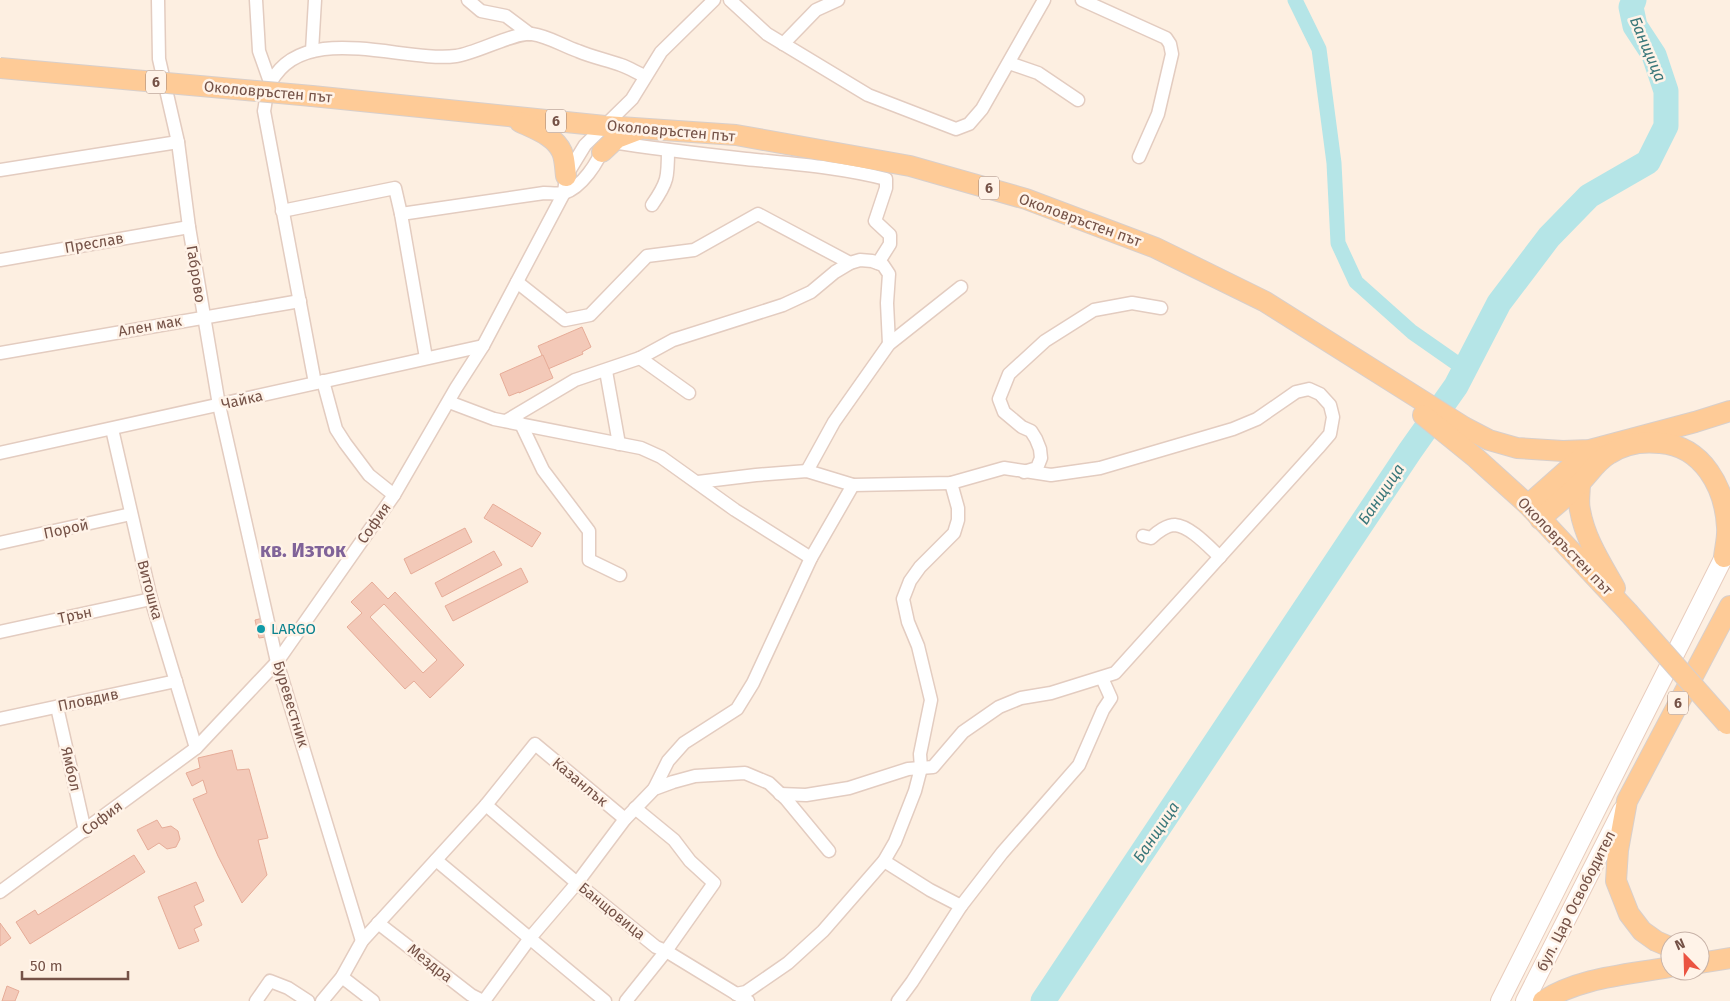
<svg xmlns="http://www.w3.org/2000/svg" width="1730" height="1001" font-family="'Fira Sans',sans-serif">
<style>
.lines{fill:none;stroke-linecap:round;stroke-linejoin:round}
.canal{stroke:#b5e5e7;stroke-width:15}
.river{stroke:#b5e5e7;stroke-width:25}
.building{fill:#f3c9b8;stroke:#e6ac98;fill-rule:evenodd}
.street-casing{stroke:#e3ccc0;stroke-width:15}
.secondary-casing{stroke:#e8ccbd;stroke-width:20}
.primary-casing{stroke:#d8cfcb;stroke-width:22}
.street{stroke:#fff;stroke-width:12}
.secondary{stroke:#fff;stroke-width:18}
.primary{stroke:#fecb97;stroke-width:20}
.primary-bridge-casing{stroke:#d8cfcb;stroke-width:22;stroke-linecap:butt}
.primary-bridge{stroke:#fecb97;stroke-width:20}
.culture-dot{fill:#0f9aa8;stroke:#fff3e8;stroke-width:2}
.labels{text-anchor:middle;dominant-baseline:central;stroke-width:5;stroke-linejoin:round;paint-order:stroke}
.shield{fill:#fff3e8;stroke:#9e8277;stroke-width:1}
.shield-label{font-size:14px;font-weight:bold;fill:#755247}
.street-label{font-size:15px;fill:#755247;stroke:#fff3e8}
.culture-label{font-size:15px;fill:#0d838f;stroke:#fff3e8;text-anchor:start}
.water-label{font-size:16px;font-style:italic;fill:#3b787b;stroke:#fff3e8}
.district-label{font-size:20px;font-weight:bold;fill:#806399;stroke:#fff3e8}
</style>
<rect width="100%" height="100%" fill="#fdefe1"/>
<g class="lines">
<polyline class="canal" points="1295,0 1319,49 1334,163 1338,243 1356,282 1412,332 1465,369"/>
<polyline class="river" points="1043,1001 1410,451 1456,386 1499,303 1549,237 1589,196 1648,162 1666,126 1666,91 1654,55 1635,26 1631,7 1634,0"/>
</g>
<g class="building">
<polygon points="582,327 591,347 582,352 583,354 548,369 538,346"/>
<polygon points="543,355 553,378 519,393 519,392 509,396 500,374"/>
<polygon points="493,504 541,533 532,547 484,518"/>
<polygon points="465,528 472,542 411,574 404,559"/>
<polygon points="494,551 502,565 442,597 435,583"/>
<polygon points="521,568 528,582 453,621 445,606"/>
<path d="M372,582L388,599L395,592L464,665L430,698L414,681L405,689L347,627L362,613L351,602ZM384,604L437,660L423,673L370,617Z"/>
<polygon points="263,618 266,637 259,638 255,620"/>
<polygon points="232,750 237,770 249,769 268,838 258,840 267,875 242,903 218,856 193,799 207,793 203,780 192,786 186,773 200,768 198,758"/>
<polygon points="157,820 162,828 171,826 178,831 180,839 176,847 167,849 159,843 148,850 137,830"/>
<polygon points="134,855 145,872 30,944 16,922 35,910 38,915"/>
<polygon points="196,882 204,901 194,906 202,925 194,929 199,941 179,949 158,897"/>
<polygon points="0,923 11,938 0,946"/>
<polygon points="7,986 19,991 15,1001 2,1001"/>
</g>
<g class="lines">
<g class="street-casing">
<g id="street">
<polyline points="158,0 159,59 178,142 189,227 219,405 277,662 362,941"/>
<polyline points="256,0 259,51 270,82"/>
<polyline points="468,0 481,11 506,16 530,34"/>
<polyline points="730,0 767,34 868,95 956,129 969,124 982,109 1044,0"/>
<polyline points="1082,0 1166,38 1170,44 1172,54 1158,114 1139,157"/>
<polyline points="783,44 816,10 838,0"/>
<polyline points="312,51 315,0"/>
<polyline points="1009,63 1038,73 1078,100"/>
<path d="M612,142C656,149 701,154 746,159C794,164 839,167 886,179V188L875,221L890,235V244L878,263"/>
<polyline points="0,170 178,142"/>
<path d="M652,205C668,182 668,177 668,150"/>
<polyline points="282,211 395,188 401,214 426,358"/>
<path d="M401,214L544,193C550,193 558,194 564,193C581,188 599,162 603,146"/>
<polyline points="0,260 189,227"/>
<polyline points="517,282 565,320 590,315 647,256 694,250 758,214 850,263"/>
<polyline points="0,353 300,301"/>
<polyline points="640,358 689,393"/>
<polyline points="606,371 619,444"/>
<polyline points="323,381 336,429 345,443 369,475 394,495"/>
<path d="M315,383L264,111C266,102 266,90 271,82C304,20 403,63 456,56C477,53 514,32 532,34C548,36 563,46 578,51C592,57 607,60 621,65C630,68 637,73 645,76"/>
<polyline points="449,402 494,419 641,448 661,457 735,510 811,558"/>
<polyline points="506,421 575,380 640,358 673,340 783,305 811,292 835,272 850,263 860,260 872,261 883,265 889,274 887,303 889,344"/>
<polyline points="521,424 543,470 589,531 589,560 620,575"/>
<polyline points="112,429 151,599 196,748"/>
<polyline points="0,453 483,346"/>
<polyline points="807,471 834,422 889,344 961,287"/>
<polyline points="1024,472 1037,468 1041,458 1040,449 1036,439 1031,431 1022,427 1004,412 999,399 1009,374 1045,341 1094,310 1132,303 1161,308"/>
<polyline points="698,482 756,475 807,471 853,485 951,483 1004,468 1051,475 1100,468 1233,429 1257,419 1296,392 1309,389 1320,394 1330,405 1333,417 1330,434 1318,448 1115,673 1051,693 1021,698 999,707 963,732 933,767 908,769 849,788 806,795 780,794"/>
<path d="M1143,536L1151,538C1157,532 1167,525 1175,525C1190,526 1209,547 1220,557"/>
<polyline points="0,543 131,514"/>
<polyline points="0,632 151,599"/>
<polyline points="57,707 85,831"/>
<polyline points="0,719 176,681"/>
<polyline points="654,789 668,761 684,743 737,709 753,683 811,558 853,485"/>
<polyline points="486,805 577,883 656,947 666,951 748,1001"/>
<polyline points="436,860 605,1001"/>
<polyline points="884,861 930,890 961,906"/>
<polyline points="0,892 196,748 277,662 394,495 456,388 483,346 564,193 566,176 585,145 632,99 661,52 714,0"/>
<polyline points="378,923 471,995 483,1001"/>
<polyline points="342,977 373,1001"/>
<polyline points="736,994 746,992 788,963 823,931 884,861 895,842 915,791 921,768 920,754 931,700 918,646 908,622 903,599 910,581 920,567 954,533 958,520 958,508 951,483"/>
<polyline points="256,1001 270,981 288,988 308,1001"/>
<polyline points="322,1001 342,977 362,941 486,805 535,744 625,819"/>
<polyline points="484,1001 530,938 577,883 625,819 654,789 673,782 695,776 745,773 769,783 786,799 829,851"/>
<polyline points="626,1001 666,951 714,883 690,861 674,840 635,808"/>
<polyline points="898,1001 912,982 961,906 1002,853 1079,765 1103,710 1111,698 1102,678"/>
</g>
</g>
<g class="secondary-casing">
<g id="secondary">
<polyline points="1500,1001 1730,545"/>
<polyline points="1525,1001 1622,810"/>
</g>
</g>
<g class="primary-casing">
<g id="primary">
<polyline points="312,96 605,126 736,135 910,166 1026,199 1156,248 1264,301 1464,427 1489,440 1517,448 1563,451 1590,450 1695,422 1730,411"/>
<path d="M520,122C535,129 555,136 562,152C565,159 565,168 566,176"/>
<polyline points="602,152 617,138 638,130"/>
<polyline points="1423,415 1476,458 1528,505 1628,612"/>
<path d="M1580,483C1580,492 1578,502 1580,510C1585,539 1601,563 1615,588"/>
<polyline points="1528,505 1590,450"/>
<path d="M1540,519C1553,507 1568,496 1580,483C1590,473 1596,462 1609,454C1624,444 1642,441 1660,443C1703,446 1725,488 1727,527C1728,537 1725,547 1724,557"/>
<polyline points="1670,947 1656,941 1642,931 1629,914 1616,881 1618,850 1627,801 1730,606"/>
<polyline points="1700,963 1730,958"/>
<path d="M1543,1001C1581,977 1627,975 1670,967"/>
</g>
</g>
<use href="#street" class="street"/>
<use href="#secondary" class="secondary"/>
<use href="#primary" class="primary"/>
<g class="primary-bridge-casing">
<g id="primary-bridge">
<polyline points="0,68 312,96"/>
<polyline points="1628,612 1727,724"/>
</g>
</g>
<use href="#primary-bridge" class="primary-bridge"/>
</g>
<circle class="culture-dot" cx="261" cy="629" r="5"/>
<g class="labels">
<g class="shield">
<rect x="146" y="70.5" width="20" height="23" rx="4"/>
<rect x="546" y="109.5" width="20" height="23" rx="4"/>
<rect x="979" y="176.5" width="20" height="23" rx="4"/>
<rect x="1668" y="691.5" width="20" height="23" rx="4"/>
</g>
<g class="shield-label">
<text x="156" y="82">6</text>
<text x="556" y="121">6</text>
<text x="989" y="188">6</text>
<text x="1678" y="703">6</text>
</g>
<g class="street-label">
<text transform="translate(268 92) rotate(5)">Околовръстен път</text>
<text transform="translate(671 131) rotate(5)">Околовръстен път</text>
<text transform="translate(1080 220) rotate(20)">Околовръстен път</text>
<text transform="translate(94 243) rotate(-10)">Преслав</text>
<text transform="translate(196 274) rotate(81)">Габрово</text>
<text transform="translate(150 326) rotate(-10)">Ален мак</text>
<text transform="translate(242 400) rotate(-13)">Чайка</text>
<text transform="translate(374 523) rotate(-55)">София</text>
<text transform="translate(66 529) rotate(-12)">Порой</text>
<text transform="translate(1565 546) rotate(46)">Околовръстен път</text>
<text transform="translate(150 590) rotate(75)">Витошка</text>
<text transform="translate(75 615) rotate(-12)">Трън</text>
<text transform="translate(88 700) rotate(-12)">Пловдив</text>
<text transform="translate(291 704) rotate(73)">Буревестник</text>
<text transform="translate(71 769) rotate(77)">Ямбол</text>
<text transform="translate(580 782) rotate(40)">Казанлък</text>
<text transform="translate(102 818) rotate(-37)">София</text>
<text transform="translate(1576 901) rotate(-63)">бул. Цар Освободител</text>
<text transform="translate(612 911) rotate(39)">Банщовица</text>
<text transform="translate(430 963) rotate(38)">Мездра</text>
</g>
<g class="culture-label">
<text x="271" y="629">LARGO</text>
</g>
<g class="water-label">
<text transform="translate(1648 49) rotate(67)">Банщица</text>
<text transform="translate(1381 494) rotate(-56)">Банщица</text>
<text transform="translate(1156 832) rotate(-56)">Банщица</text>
</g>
<g class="district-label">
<text x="303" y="550">кв. Изток</text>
</g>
</g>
<g transform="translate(1685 956) rotate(337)"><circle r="24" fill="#fff3e8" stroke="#c8b3a8"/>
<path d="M0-4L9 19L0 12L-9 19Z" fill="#eb5442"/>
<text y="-8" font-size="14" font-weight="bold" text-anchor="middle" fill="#755247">N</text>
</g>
<path d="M22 971v8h106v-8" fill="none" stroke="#755247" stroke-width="2.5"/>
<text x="30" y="971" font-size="15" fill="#755247" stroke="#fff3e8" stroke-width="4" paint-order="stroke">50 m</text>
</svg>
